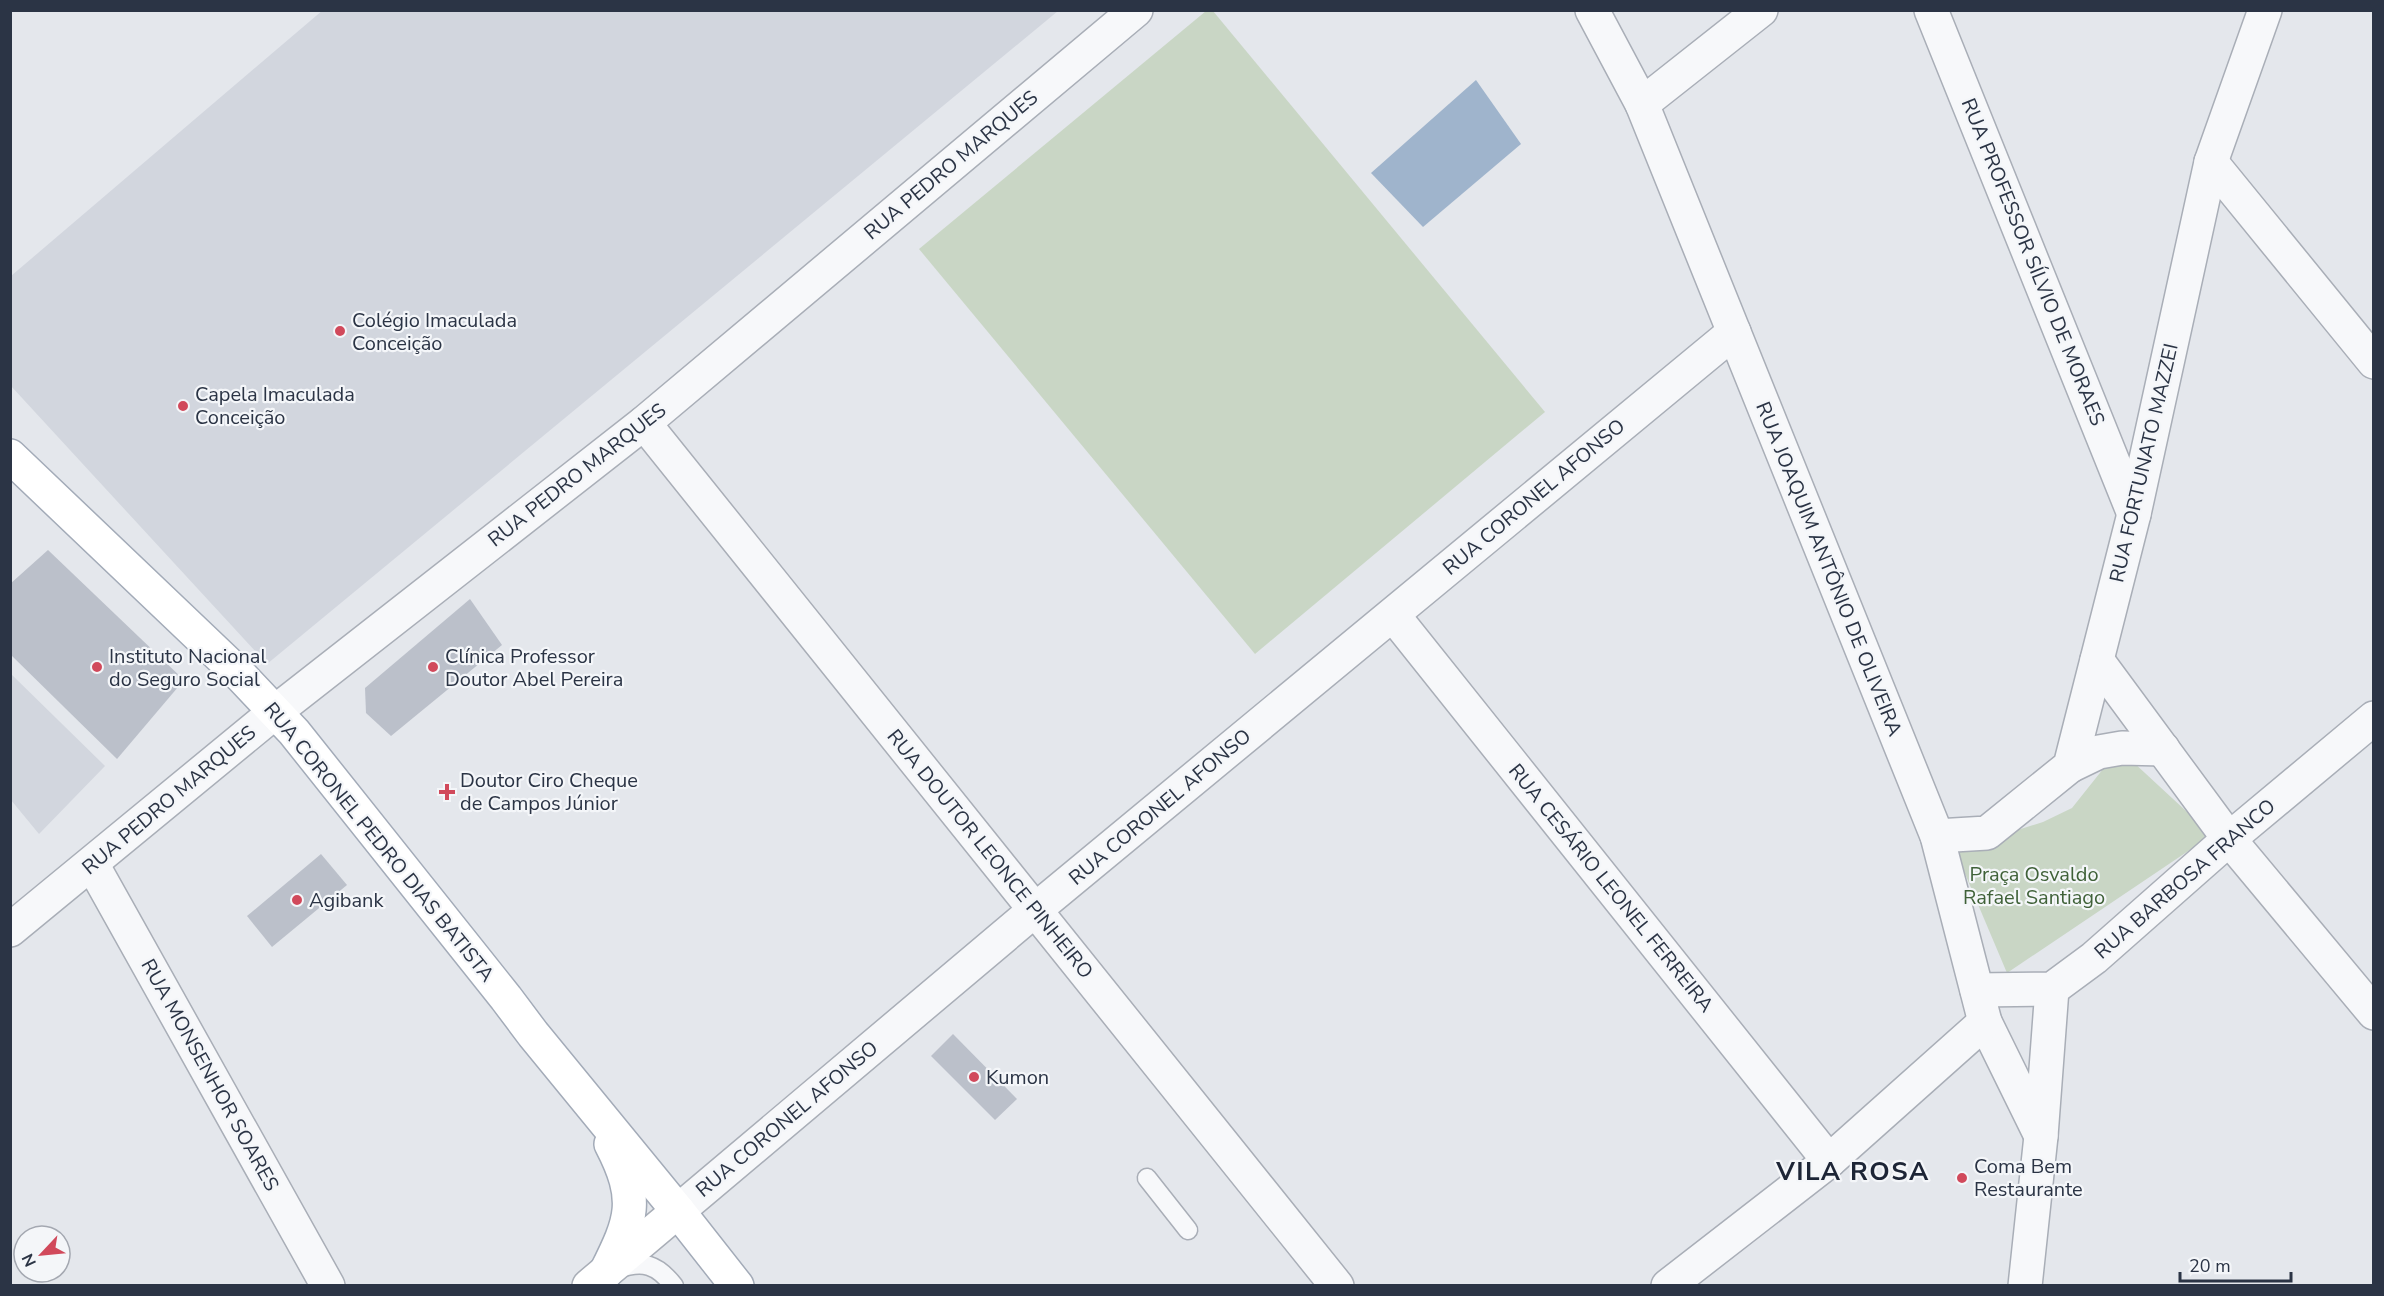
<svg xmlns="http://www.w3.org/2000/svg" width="2384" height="1296" font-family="'Nunito Sans',sans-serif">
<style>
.built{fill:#d2d6de}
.green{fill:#c9d6c5}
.water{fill:#9fb4cc}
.building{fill:#bbc0ca}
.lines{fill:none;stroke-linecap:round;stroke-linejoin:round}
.service-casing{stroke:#a9aeb7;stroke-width:21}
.minor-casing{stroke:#a9aeb7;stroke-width:36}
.secondary-casing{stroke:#a9aeb7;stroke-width:36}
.primary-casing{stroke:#a3abb8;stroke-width:36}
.service{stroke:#f7f8fa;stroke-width:18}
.minor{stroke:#f7f8fa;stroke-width:33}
.secondary{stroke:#fff;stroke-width:33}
.primary{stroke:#fff;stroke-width:33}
.poi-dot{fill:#d1495b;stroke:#f4f6f9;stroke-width:2}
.labels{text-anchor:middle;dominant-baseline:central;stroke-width:4.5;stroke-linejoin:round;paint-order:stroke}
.street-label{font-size:20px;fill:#2b3445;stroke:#f4f6f9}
.poi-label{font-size:20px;fill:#2b3445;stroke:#f4f6f9;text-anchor:start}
.park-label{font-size:20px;fill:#3f6138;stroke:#f4f6f9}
.district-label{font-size:26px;font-weight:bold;letter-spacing:1.5px;fill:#1d2536;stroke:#f4f6f9}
</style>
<rect width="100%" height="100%" fill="#e4e7ec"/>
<g class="built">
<polygon points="323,10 1058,10 1058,11 267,664 11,386 11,276"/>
<polygon points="11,674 105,766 39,834 11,800"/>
</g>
<g class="green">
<polygon points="1206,11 1213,11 1545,412 1255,654 919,249"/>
<polygon points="2111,759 2132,761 2212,835 2007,973 1955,850 2043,822 2072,808"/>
</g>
<polygon class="water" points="1476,80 1521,144 1423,227 1371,173"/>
<g class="building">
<polygon points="48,550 184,680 117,759 10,654 10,584"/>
<polygon points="470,599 502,645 391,736 366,713 365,688"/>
<polygon points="321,854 347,885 272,947 247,916"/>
<polygon points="953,1034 1017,1099 995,1120 931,1056"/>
</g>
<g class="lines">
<g class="service-casing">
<g id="service">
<polyline points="1147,1178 1188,1230"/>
<path d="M617,1269C643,1260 657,1264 674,1286"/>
</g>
</g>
<g class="minor-casing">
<g id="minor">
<polyline points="1592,10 1642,104 1937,836 1985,1022 2041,1136"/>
<polyline points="1931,10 2134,514"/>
<polyline points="1642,104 1761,10"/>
<polyline points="2211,162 2374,362"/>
<polyline points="644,423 1337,1286"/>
<polyline points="1393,615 1829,1161"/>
<polyline points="2097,660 2229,839 2374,1013"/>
<polyline points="2070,766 2099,752 2122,748 2163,749"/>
<polyline points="1937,836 1987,833 2070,766 2134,514 2211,162 2265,10"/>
<polyline points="92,864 328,1286"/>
<polyline points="10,930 275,712 644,423 1136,10"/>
<polyline points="1977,990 2052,989 2094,958 2229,839 2374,718"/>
<polyline points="678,1211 1035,910 1734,332"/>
<polyline points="1668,1286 1829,1161 1985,1022"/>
<polyline points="2025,1286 2041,1136 2052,989"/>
</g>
</g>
<g class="secondary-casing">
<polyline id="secondary" points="589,1286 678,1211"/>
</g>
<g class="primary-casing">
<g id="primary">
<polyline points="10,456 241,676 294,732 506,998 533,1034 678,1211 737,1286"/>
<path d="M606,1272C632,1220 640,1200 611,1144"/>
</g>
</g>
<use href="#service" class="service"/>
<use href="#minor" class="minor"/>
<use href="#secondary" class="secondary"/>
<use href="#primary" class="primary"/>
</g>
<g class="poi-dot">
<circle cx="340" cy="331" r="6"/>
<circle cx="183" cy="406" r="6"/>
<circle cx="97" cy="667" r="6"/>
<circle cx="433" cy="667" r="6"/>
<path d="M444 783h6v6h6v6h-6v6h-6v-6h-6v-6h6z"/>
<circle cx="297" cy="900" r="6"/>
<circle cx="974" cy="1077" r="6"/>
<circle cx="1962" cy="1178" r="6"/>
</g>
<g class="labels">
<g class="street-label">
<text transform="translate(951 165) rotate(-40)">RUA PEDRO MARQUES</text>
<text transform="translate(2033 262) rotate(68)">RUA PROFESSOR SÍLVIO DE MORAES</text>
<text transform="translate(2144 463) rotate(-77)">RUA FORTUNATO MAZZEI</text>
<text transform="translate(577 475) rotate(-38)">RUA PEDRO MARQUES</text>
<text transform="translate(1534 497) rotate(-40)">RUA CORONEL AFONSO</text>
<text transform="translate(1829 569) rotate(68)">RUA JOAQUIM ANTÔNIO DE OLIVEIRA</text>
<text transform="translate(169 800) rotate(-40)">RUA PEDRO MARQUES</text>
<text transform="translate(1160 807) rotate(-40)">RUA CORONEL AFONSO</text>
<text transform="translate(379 842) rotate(51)">RUA CORONEL PEDRO DIAS BATISTA</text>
<text transform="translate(990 854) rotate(51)">RUA DOUTOR LEONCE PINHEIRO</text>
<text transform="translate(2185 879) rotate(-41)">RUA BARBOSA FRANCO</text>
<text transform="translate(1611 888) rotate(51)">RUA CESÁRIO LEONEL FERREIRA</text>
<text transform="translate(210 1075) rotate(61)">RUA MONSENHOR SOARES</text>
<text transform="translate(787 1119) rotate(-40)">RUA CORONEL AFONSO</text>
</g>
<g class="poi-label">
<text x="352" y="320">Colégio Imaculada<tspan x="352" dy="23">Conceição</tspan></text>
<text x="195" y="394">Capela Imaculada<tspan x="195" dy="23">Conceição</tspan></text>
<text x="109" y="656">Instituto Nacional<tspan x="109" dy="23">do Seguro Social</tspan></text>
<text x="445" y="656">Clínica Professor<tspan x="445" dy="23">Doutor Abel Pereira</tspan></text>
<text x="460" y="780">Doutor Ciro Cheque<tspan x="460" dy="23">de Campos Júnior</tspan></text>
<text x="309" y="900">Agibank</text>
<text x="986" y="1077">Kumon</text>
<text x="1974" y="1166">Coma Bem<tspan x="1974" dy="23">Restaurante</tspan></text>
</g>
<g class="park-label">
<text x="2034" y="874">Praça Osvaldo<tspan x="2034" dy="23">Rafael Santiago</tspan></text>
</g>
<g class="district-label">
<text x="1853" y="1171">VILA ROSA</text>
</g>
</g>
<rect width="2384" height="1296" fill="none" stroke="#2b3445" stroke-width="24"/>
<g transform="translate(42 1254) rotate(244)"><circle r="28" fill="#f4f6f9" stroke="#a4a8b1" stroke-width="1.5"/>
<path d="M0-4.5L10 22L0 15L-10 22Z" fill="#d1495b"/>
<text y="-9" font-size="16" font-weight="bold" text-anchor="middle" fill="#2b3445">N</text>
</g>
<path d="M2180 1272v9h111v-9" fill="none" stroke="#2b3445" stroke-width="3"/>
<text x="2189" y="1272" font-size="18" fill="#2b3445" stroke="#f4f6f9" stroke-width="4.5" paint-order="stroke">20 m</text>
</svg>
